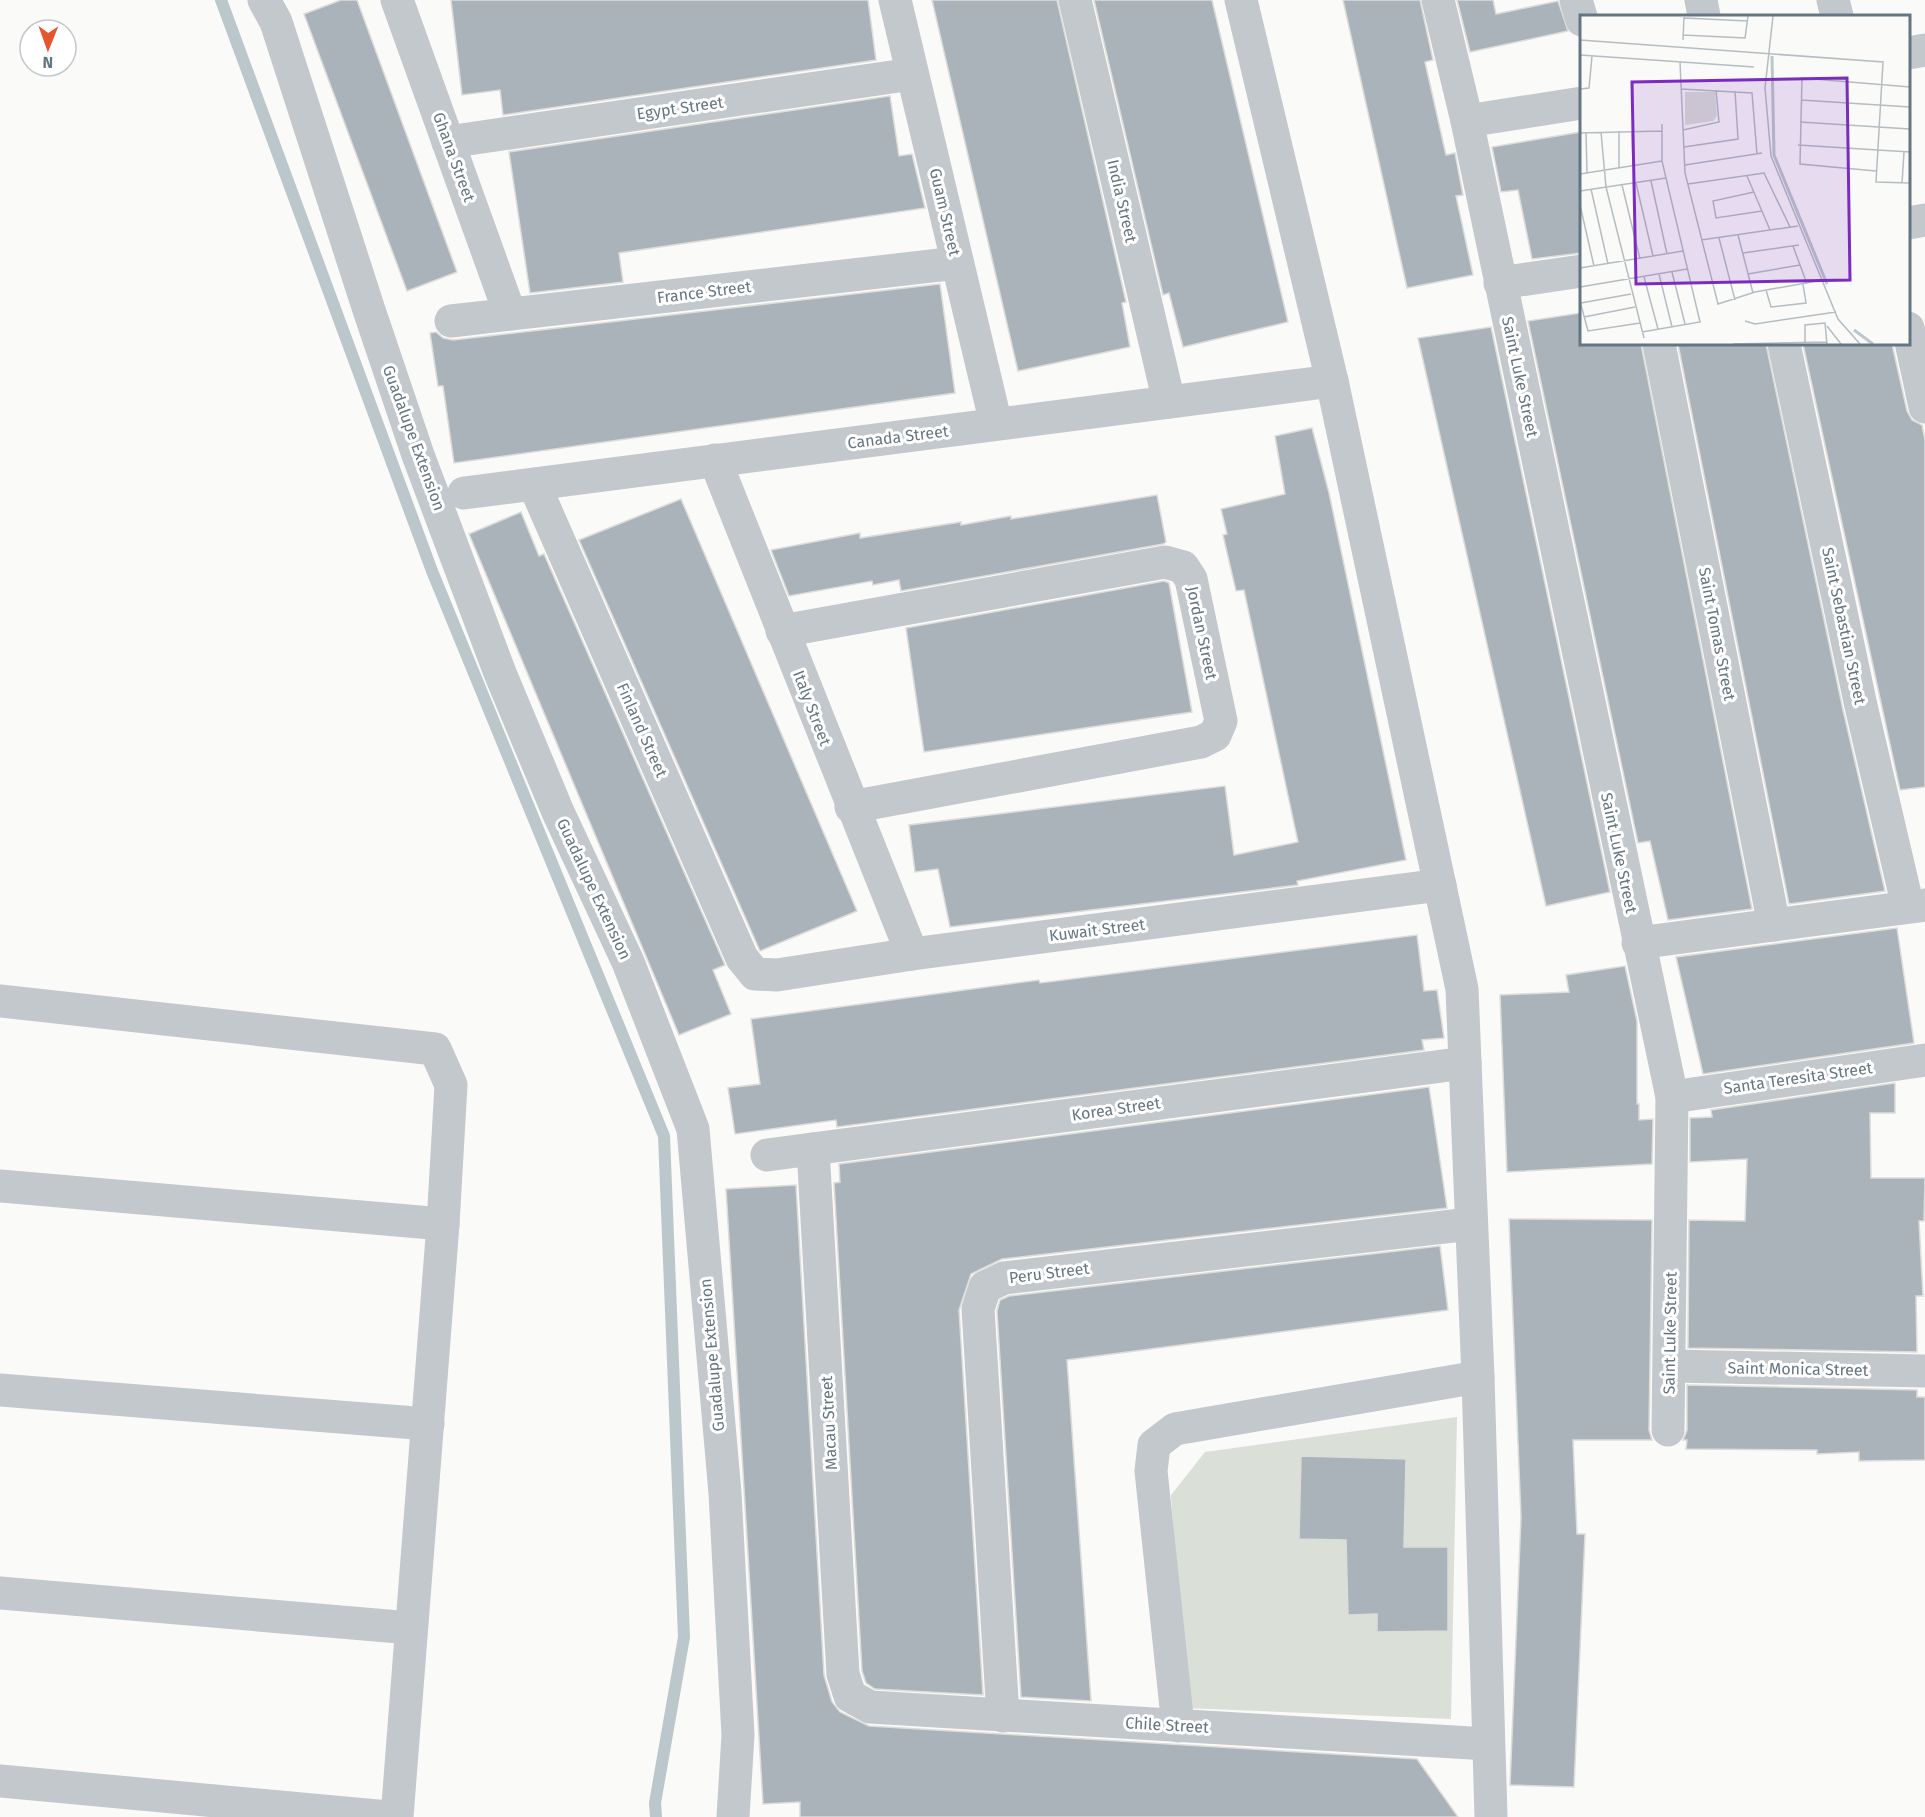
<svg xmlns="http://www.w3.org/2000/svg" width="1925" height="1817" font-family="'Fira Sans',sans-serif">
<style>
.green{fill:#dadfd7}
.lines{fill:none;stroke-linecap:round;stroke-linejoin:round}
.stream{stroke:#bbc7cb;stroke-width:12}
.building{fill:#aab3b9;stroke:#dcdcda;stroke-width:1.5}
.minor{stroke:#c3c8cc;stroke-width:33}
.labels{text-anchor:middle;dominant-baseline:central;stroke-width:6;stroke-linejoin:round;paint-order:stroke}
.street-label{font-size:16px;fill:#657683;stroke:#fff}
.inset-river{fill:none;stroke:#bbc7cb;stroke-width:3}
.inset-road{fill:none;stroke:#b5bdc2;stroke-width:1.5}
.view{fill:#7b2cbf;fill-opacity:0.15;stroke:#7b2cbf;stroke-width:3}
.inset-edge{fill:none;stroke:#657683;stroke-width:3}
</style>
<rect width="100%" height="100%" fill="#fafaf8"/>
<polygon class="green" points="1457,1417 1451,1719 1185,1708 1171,1495 1205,1452"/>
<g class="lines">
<polyline class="stream" points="221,0 432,571 664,1136 684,1637 655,1803 656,1817"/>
</g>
<g class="building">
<polygon points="341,0 357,0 457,272 407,291 304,14"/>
<polygon points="451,0 868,0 876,60 503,115 500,90 462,95"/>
<polygon points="932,0 1057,0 1126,302 1122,303 1130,347 1018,371"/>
<polygon points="1094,0 1212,0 1288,322 1183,347 1169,293 1163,295"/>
<polygon points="1343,0 1420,0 1433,60 1425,62 1446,155 1455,153 1463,195 1456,196 1473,275 1407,288"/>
<polygon points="1457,0 1493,0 1496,14 1558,1 1568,31 1470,52"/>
<polygon points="890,96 899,156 912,154 925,208 619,253 623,282 530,293 509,152"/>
<polygon points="1581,132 1581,253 1532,259 1518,190 1501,192 1492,147"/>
<polygon points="940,284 955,393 454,463 443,386 438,386 430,333 436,332 443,338 453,340"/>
<polygon points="1580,313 1581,344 1641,344 1752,909 1668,920 1650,841 1638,843 1528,321"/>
<polygon points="1491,327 1610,892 1546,906 1418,338"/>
<polygon points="1678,344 1766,344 1843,710 1885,891 1789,904"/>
<polygon points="1803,344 1892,344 1907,411 1912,420 1922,425 1925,440 1925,787 1900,790"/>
<polygon points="1312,428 1329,493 1406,860 1297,881 1298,885 950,927 938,869 915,872 909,825 1225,786 1234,855 1298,842 1244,590 1236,591 1229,561 1223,535 1227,534 1221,509 1285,494 1275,436"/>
<polygon points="1157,495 1166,542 1163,544 901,591 899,580 873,585 872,581 789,596 771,550 860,533 860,538 961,522 961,525 1011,516 1011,519"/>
<polygon points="681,499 857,911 760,951 579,540"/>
<polygon points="521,512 539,556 544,554 725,965 713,970 731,1014 679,1035 469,534"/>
<polygon points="1164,581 1169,583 1192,712 924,752 906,628"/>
<polygon points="1897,928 1914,1043 1703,1074 1676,957"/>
<polygon points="1417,935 1424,991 1437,990 1444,1038 1422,1040 1424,1050 837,1127 836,1120 735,1134 728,1088 760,1084 751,1019 1039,980 1040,983"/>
<polygon points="1625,966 1637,1021 1637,1104 1639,1104 1639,1120 1653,1119 1652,1164 1507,1172 1500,995 1569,992 1566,975"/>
<polygon points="1895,1083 1895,1113 1870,1113 1871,1178 1925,1178 1924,1221 1919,1221 1923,1296 1916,1296 1917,1352 1688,1348 1689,1220 1745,1221 1747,1159 1690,1162 1690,1118 1712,1117 1711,1110"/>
<polygon points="1429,1087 1447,1208 1002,1259 971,1274 959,1310 983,1695 875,1689 866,1683 862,1671 834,1183 840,1182 839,1164"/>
<polygon points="796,1185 824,1675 832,1702 840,1712 869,1726 1417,1759 1458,1817 800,1817 800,1802 763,1804 726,1189"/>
<polygon points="1509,1219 1652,1220 1649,1430 1652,1440 1573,1440 1577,1534 1585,1534 1574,1787 1510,1785 1521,1517"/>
<polygon points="1440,1246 1448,1310 1067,1360 1091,1701 1021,1697 997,1311 1000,1300 1009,1296"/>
<polygon points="1687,1385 1917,1390 1917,1397 1925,1397 1925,1460 1859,1461 1859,1452 1817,1454 1817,1450 1686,1449 1687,1440 1683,1440 1687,1430"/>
<polygon points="1301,1456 1406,1459 1404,1547 1448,1547 1448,1631 1377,1632 1377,1614 1348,1615 1346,1540 1299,1539"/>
</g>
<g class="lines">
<g class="minor">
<polyline points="264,0 276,22 369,310 418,455 500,673 558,812 628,962 693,1129 725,1493 738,1735 733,1817"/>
<polyline points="397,0 510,314"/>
<polyline points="895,0 996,424"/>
<polyline points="1075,0 1169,402"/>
<polyline points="1241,0 1332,381 1462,989 1478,1377 1491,1817"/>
<polyline points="1438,0 1467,121 1672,1097 1668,1430"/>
<polyline points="1576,0 1582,20"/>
<polyline points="1701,0 1704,16"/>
<polyline points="1833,0 1837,16"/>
<polyline points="1908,53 1925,50"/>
<polyline points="1467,121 1582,103"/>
<polyline points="448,142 912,74"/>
<polyline points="1908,223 1925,220"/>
<polyline points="1500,283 1582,271"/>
<polyline points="451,321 957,263"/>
<polyline points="1908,328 1925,407"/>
<polyline points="1659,344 1774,925"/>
<polyline points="1784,344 1861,706 1908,907"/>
<polyline points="715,460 912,954"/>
<polyline points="534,484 742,958 755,974 777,975 912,954 1440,885"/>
<polyline points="464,493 1332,381"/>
<polyline points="782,631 1165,562 1183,567 1191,579 1221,721 1215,735 1201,742 851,807"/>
<polyline points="1638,943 1925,905"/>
<polyline points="0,1001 435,1049 451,1085 443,1224 397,1817"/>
<polyline points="1672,1097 1925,1060"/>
<polyline points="813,1149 843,1674 850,1696 870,1707 1488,1744"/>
<polyline points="767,1155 1465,1063"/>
<polyline points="0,1186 443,1224"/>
<polyline points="1671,1366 1925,1371"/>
<polyline points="0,1390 428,1424"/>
<polyline points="0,1593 411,1628"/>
<polyline points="1003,1716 978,1309 985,1287 1004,1278 1470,1224"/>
<polyline points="1178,1726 1151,1471 1154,1445 1175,1429 1478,1377"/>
<polyline points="0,1781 388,1817"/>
</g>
</g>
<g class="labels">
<g class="street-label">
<text transform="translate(680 108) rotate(-8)">Egypt Street</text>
<text transform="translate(454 157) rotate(70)">Ghana Street</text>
<text transform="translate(1122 201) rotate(77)">India Street</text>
<text transform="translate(945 212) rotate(77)">Guam Street</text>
<text transform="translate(704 292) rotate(-7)">France Street</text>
<text transform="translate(1520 377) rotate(78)">Saint Luke Street</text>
<text transform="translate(898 437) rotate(-7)">Canada Street</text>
<text transform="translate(414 438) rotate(70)">Guadalupe Extension</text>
<text transform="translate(1844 626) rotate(78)">Saint Sebastian Street</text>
<text transform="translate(1202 633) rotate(78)">Jordan Street</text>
<text transform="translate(1717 634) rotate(79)">Saint Tomas Street</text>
<text transform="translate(812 708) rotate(69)">Italy Street</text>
<text transform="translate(642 730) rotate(66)">Finland Street</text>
<text transform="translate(1619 853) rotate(78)">Saint Luke Street</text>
<text transform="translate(594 889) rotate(65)">Guadalupe Extension</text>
<text transform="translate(1097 930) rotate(-7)">Kuwait Street</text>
<text transform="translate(1798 1078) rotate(-8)">Santa Teresita Street</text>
<text transform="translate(1116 1109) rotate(-8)">Korea Street</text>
<text transform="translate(1049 1273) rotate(-7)">Peru Street</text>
<text transform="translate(1670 1333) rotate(-89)">Saint Luke Street</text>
<text transform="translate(712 1355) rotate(-95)">Guadalupe Extension</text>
<text transform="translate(1798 1369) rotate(1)">Saint Monica Street</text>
<text transform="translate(829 1423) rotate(-93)">Macau Street</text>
<text transform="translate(1167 1725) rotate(3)">Chile Street</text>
</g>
</g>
<g transform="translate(1580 15)">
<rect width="330" height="330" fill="#fafaf8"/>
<path d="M105,77H135L137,101L133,106L105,110Z" fill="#dadfd7"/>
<path class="inset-river" d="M192,41L194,140L247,269M274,315L293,329"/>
<path class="inset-road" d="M193,1L185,73L191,141L258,304L280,329M104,3L168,6M103,20L165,23L168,1M0,25L303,47L296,167L330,168M103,25L104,2M0,40L174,52M100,47L105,158L138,289L175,277L237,266M0,74L9,73L12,41M101,74L172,78L177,139M221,85L330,92M220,107L330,114M103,115L139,107L136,75M39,116V153M52,116L53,151M6,117L7,158M21,117L26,172L64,323M0,118L82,116M218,130L330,137M104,132L158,124L155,76M105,150L182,138M296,156L220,149L222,63L330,72M0,159L82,146M167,161L190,215M71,166L87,239M56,168L73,241M322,168L324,137M108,169L184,158L210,212M42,170L60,244M11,174L28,249M0,176L86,163M174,177L133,186L136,203L182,196M0,190L14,251M158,220L173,278M139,223L155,285M121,225L218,211M213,231L227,269M163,238L219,230M0,253L103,236M92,257L105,309M79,259L92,312M168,259L220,250M64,262L78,314M0,272L107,254M186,275L191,292L226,288L223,269M0,286L8,316L60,308M1,288L51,279M4,302L55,292M165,306L175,309L256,297M247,311L261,329M62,317L120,307L82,146V109M225,328V310L245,308L247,329M153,329L247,327"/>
<path class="view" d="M267,63L270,265L56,269L52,67Z"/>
<rect width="330" height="330" class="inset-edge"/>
</g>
<g transform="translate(48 48) rotate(181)"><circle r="28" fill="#ffffff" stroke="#c1c8cd" stroke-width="1.5"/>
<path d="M0-4.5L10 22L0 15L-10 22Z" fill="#e4572e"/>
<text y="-9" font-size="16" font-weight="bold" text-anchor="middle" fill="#657683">N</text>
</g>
</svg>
